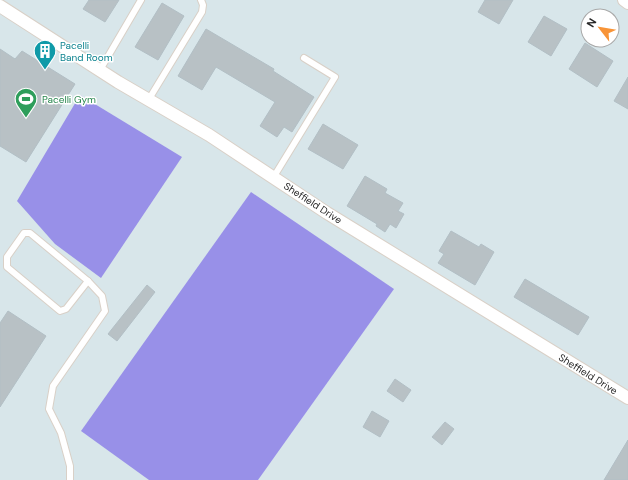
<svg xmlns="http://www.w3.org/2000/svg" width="628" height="480" font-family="'DM Sans',sans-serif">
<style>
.pitch{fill:#9890e8}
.building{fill:#b8c1c5;stroke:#b2bfc5}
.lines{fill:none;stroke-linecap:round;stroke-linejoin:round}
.lane-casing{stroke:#d9d0c7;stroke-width:8}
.street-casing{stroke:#d9d0c7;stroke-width:14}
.lane{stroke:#fff;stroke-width:6}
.street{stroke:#fff;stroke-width:12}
.labels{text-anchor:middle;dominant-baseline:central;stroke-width:3;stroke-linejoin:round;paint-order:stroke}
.culture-label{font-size:10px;fill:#0d838f;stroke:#fff;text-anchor:start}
.leisure-label{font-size:10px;fill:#27864d;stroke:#fff;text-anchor:start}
.street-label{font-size:10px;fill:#272727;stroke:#fff}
</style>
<rect width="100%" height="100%" fill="#d8e6ea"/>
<g class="pitch">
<polygon points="80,95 182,157 101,278 55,244 17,201"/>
<polygon points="251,192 394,289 258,480 149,480 81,431"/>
</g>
<g class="building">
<polygon points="89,0 119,0 105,22 83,9"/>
<polygon points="485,0 513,0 499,24 478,12"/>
<polygon points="162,3 184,16 158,60 135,47"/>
<polygon points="544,16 567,29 551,56 528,42"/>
<polygon points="206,29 274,69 273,71 314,97 292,132 284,127 277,137 260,126 275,102 216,67 202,90 178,76"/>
<polygon points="585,43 613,61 597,87 569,69"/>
<polygon points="0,49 15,59 22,51 75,84 26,162 0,146"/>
<polygon points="628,77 628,109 614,101"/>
<polygon points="323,124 358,145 343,169 308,149"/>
<polygon points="365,176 387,189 385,193 403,203 398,211 404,214 396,228 390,224 385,232 376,226 377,224 347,206"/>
<polygon points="451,231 479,247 481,244 494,252 475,285 438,263 444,254 439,251"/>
<polygon points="525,279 589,317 578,335 514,297"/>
<polygon points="147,285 155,292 117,341 108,334"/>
<polygon points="8,311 46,336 0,407 0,323"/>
<polygon points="395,379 411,390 403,402 387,391"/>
<polygon points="372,411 389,421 380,437 363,427"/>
<polygon points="445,422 454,429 442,445 432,437"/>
<polygon points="628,440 628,480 604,480"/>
</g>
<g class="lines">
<g class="lane-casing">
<g id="lane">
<polyline points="100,70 141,0"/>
<polyline points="149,99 202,12 203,5 201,0"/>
<polyline points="273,178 335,77 304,58"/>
<polygon points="24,233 30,233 88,281 66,309 60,311 7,267 7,257"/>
<polyline points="70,480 70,466 61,433 49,409 53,386 105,311 102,296 88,281"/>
</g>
</g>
<g class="street-casing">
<g id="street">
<polyline points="624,0 628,3"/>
<polyline points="0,6 118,82 209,135 327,213 628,398"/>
</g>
</g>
<use href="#lane" class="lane"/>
<use href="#street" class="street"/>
</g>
<defs>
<g id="building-pin" transform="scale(1.15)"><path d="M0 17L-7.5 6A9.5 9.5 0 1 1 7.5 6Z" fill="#0f9aa8" stroke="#fff"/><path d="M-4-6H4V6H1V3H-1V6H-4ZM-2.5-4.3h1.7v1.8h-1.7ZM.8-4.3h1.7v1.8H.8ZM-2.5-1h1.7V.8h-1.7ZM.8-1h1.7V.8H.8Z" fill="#fff"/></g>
<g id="stadium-pin" transform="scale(1.15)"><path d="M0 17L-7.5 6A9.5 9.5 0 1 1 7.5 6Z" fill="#2e9e5b" stroke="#fff"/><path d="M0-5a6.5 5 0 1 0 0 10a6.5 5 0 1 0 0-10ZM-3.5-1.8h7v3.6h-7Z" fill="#fff"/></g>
</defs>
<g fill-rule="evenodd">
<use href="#building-pin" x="45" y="51"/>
<use href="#stadium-pin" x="26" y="99"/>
</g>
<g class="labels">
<g class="culture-label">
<text x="60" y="45">Pacelli<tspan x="60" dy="12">Band Room</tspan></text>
</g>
<g class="leisure-label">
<text x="42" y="99">Pacelli Gym</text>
</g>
<g class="street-label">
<text transform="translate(313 203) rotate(33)">Sheffield Drive</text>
<text transform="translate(588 374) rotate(32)">Sheffield Drive</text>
</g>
</g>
<g transform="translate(600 28) rotate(301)"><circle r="19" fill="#ffffff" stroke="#a9a9a9"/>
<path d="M0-3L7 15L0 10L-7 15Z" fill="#f89437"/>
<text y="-6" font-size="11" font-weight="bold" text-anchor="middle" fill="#272727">N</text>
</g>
</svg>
